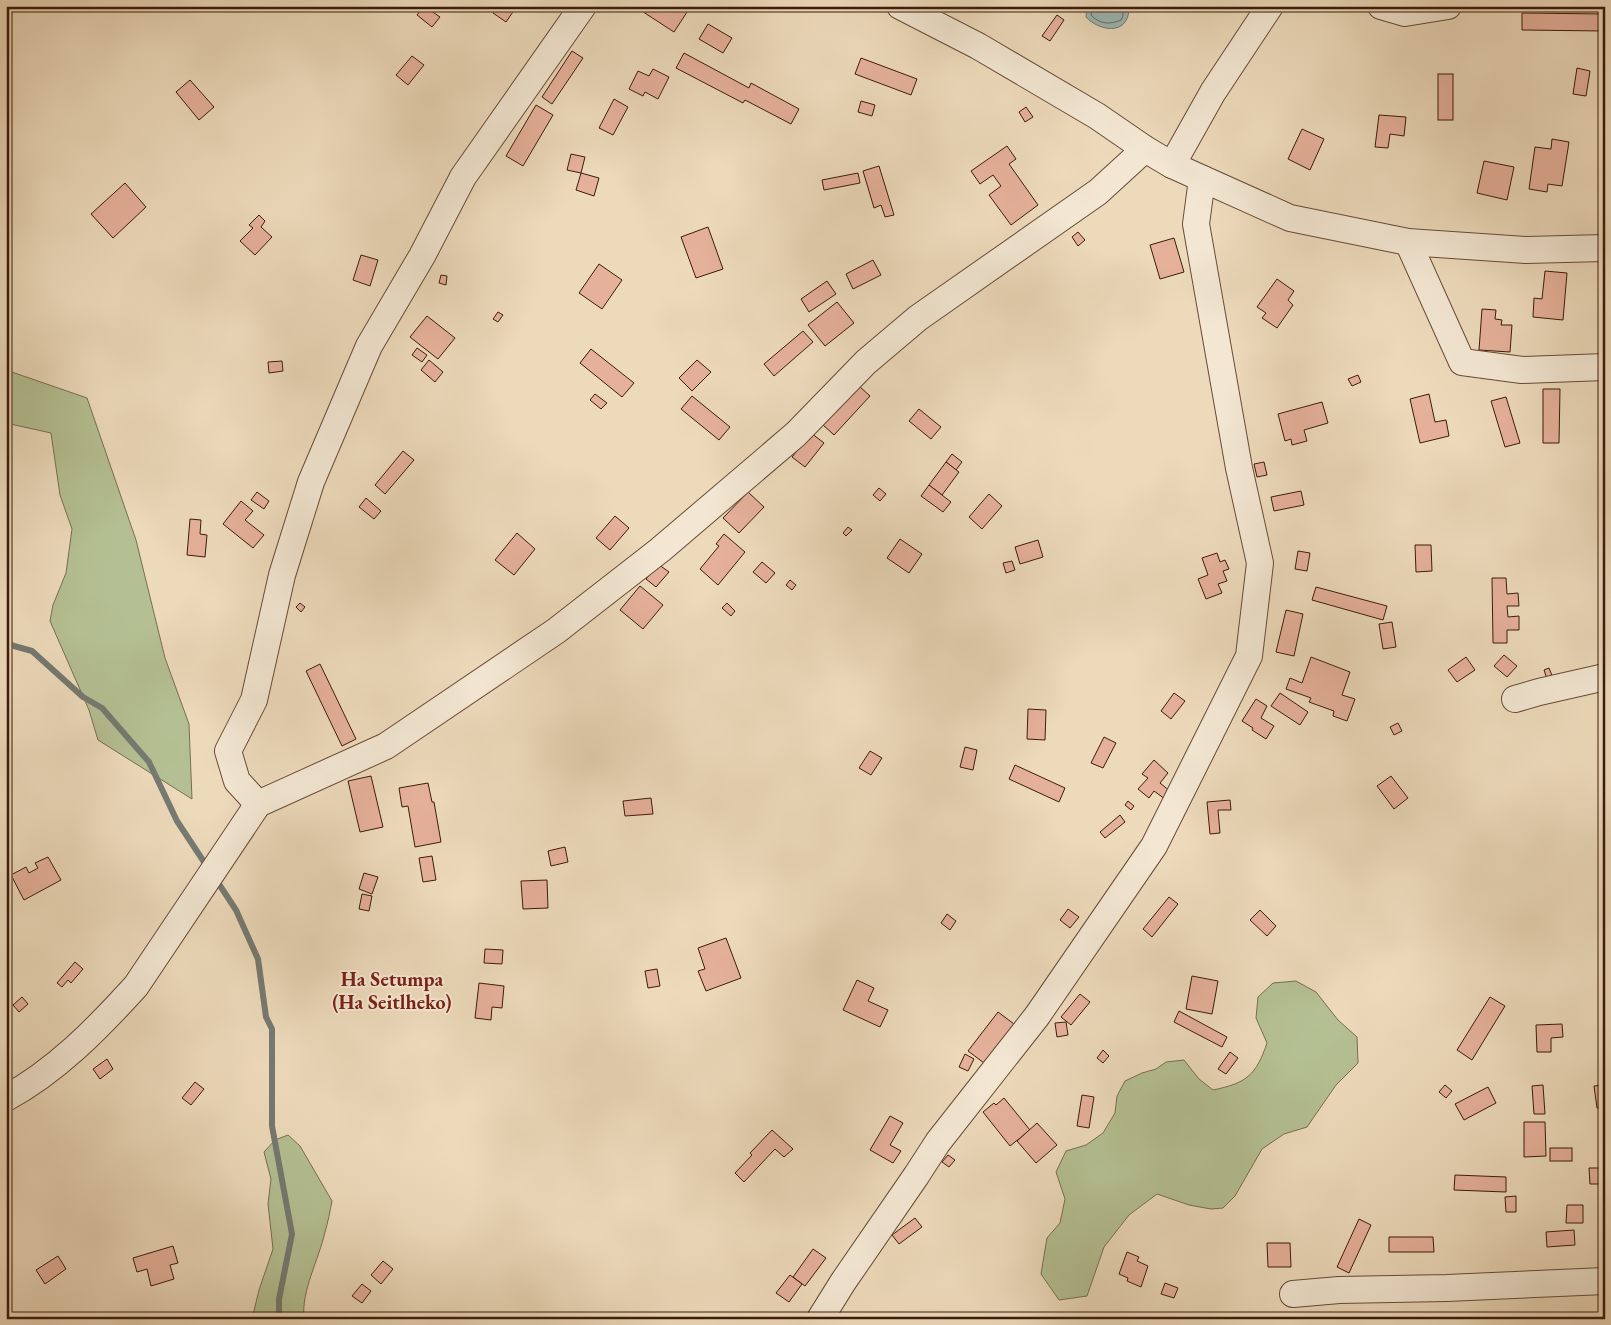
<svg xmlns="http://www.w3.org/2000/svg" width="1611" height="1325" font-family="'EB Garamond',serif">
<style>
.green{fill:#b4c093;stroke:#786e4f}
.water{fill:#9bb9b7;stroke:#757a72}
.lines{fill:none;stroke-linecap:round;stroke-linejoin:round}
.shore{stroke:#6b6a61;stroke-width:1}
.stream{stroke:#757a72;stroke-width:6}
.building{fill:#e6b19b;stroke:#3b1b0b}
.minor-casing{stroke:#684b37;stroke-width:28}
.minor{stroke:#f3e7d3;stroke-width:26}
.labels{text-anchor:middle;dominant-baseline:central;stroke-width:4;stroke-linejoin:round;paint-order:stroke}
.neighbourhood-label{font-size:20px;font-weight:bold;fill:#7a1f14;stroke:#f3e7d3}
</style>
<rect width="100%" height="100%" fill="#eddabb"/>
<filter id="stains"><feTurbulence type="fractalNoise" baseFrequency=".004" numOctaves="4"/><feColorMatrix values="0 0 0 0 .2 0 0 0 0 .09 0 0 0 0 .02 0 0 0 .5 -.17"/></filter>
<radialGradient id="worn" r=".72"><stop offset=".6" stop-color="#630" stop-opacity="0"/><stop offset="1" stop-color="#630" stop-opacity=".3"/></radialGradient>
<g class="green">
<polygon points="6,370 87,398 136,540 165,658 189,724 192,799 98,740 89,710 50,621 53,605 66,573 72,529 60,495 51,433 6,423"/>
<path d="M1296,981L1316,992L1338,1020L1357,1037L1358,1063L1336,1085L1307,1127L1284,1134L1262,1149L1235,1196L1223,1208L1211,1209L1189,1205L1157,1194L1129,1215L1104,1247L1087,1296L1059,1300L1041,1274L1047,1238L1060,1223L1065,1199L1056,1172L1066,1151L1086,1145L1103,1133L1115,1113L1117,1096L1125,1081L1142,1073L1156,1069L1166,1062L1184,1060L1199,1079L1213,1090C1247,1083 1256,1075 1267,1043L1256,1018L1258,997L1273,983Z"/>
<path d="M288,1135L300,1146L332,1201C330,1211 328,1222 325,1232C319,1259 301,1291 304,1319H252L259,1290L273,1249L268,1204L271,1179L264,1152L275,1140Z"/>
</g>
<path class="water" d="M1087,6H1126L1129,10C1127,36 1099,31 1086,17Z"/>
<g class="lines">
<path class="shore" d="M1092,6L1091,15C1099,24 1110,25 1121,20L1123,16L1122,6"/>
<g class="stream">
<polyline points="6,642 14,646 32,651 83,697 102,708 149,762 177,821 208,868"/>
<polyline points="215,878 236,910 258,959 266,1017 272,1029 272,1126 292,1234 279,1299 279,1319"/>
</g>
</g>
<g class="building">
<polygon points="424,6 440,17 432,27 417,15"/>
<polygon points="498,6 517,6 506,22 493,13"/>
<polygon points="634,6 691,6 674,32"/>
<polygon points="1522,13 1605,14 1605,31 1522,30"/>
<polygon points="1057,15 1064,20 1050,41 1042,36"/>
<polygon points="708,24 732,38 723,53 699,39"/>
<polygon points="572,51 583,58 552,104 542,97"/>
<polygon points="684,53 749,88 751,83 799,109 791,124 745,100 743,103 676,68"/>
<polygon points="412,56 424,65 408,85 396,75"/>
<polygon points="861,58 917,79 911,95 855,74"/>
<polygon points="1577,68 1590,71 1586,96 1573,94"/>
<polygon points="653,69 669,77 658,99 645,92 643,96 629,89 638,71 649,76"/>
<rect x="1438" y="74" width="15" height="46"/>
<polygon points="190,80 214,107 199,120 176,92"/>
<polygon points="614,99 628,107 613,135 599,128"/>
<polygon points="861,101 875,105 872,116 858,112"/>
<polygon points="536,105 553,115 523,166 506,156"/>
<polygon points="1026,107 1033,117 1025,122 1019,112"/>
<polygon points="1379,115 1406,117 1404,136 1390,134 1388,148 1375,147"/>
<polygon points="1302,129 1324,139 1310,170 1288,159"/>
<polygon points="1552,139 1569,142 1562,186 1548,184 1547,192 1529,189 1535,147 1551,149"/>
<polygon points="1007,146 1016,159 1009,164 1038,205 1011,225 989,195 1001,186 993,175 980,184 971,171"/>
<polygon points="571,154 585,157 581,173 567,170"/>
<polygon points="1484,161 1514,167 1507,200 1477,193"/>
<polygon points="879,166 894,215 885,217 881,205 874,208 863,171"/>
<polygon points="581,173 599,178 594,196 576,190"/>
<polygon points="858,173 860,183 824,190 822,180"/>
<polygon points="125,183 146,207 113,238 91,214"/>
<polygon points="259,215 265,221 261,227 272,237 255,255 240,241 253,228 249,225"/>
<polygon points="708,227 723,269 696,278 681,237"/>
<polygon points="1078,232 1085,240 1078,246 1072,237"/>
<polygon points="1174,238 1184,272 1160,279 1150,245"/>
<polygon points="361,255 378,260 370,286 353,280"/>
<polygon points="873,260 881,275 853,289 846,274"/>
<polygon points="599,264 622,280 602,309 579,293"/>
<polygon points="1545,271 1567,273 1563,320 1533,317 1534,298 1542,299"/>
<polygon points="441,275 447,276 446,285 439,283"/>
<polygon points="1277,279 1294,291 1288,300 1293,305 1277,328 1262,318 1266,313 1257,307"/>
<polygon points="827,281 836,294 809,312 801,299"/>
<polygon points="837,302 854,323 825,346 808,325"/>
<polygon points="1482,309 1496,310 1495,319 1502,320 1501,325 1512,325 1510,352 1479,350"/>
<polygon points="498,312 503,315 498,322 493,319"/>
<polygon points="427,316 455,338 438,359 410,337"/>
<polygon points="803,331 813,342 774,376 764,364"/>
<polygon points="417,348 427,355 422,362 412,355"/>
<polygon points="591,349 634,383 622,397 580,363"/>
<polygon points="429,360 443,372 435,382 421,370"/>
<polygon points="697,360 711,372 692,391 679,378"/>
<polygon points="282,361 283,371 269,373 268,362"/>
<polygon points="1358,375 1361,382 1352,386 1348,379"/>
<polygon points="858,385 870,396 834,435 822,424"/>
<polygon points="1543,389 1560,389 1559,443 1543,443"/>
<polygon points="595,394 607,403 601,409 590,400"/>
<polygon points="1429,394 1435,422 1446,420 1449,436 1420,443 1410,399"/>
<polygon points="692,396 730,427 719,440 681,409"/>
<polygon points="1506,397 1520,443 1505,447 1491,401"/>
<polygon points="1322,402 1328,423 1304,430 1307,441 1292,445 1291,439 1285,441 1278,414"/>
<polygon points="919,409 941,427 931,439 909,421"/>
<polygon points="811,433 824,443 805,467 792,457"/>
<polygon points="403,451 414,460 385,494 375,485"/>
<polygon points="952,454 962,462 956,470 946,462"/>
<polygon points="946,462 959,472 942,495 929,485"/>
<polygon points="1264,462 1267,475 1257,477 1254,464"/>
<polygon points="929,485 951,502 943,512 921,496"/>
<polygon points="879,488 886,494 880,501 873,495"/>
<polygon points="1301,491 1304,505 1274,511 1271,497"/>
<polygon points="257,492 269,501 264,509 251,500"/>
<polygon points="748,492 764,507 739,533 723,518"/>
<polygon points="989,494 1002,506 982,529 969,517"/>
<polygon points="366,498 381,511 374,519 359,507"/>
<polygon points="241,501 253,511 245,520 264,535 253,548 223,524"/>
<polygon points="615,516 629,528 610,550 596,538"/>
<polygon points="190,519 201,520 200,534 207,535 205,557 187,555"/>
<polygon points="848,527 852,530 846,536 843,533"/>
<polygon points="517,533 535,549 514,575 495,560"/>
<polygon points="724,534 745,552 718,585 700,569 719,546 716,544"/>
<polygon points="900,539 922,554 909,573 887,558"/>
<polygon points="1038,540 1043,557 1020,564 1015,547"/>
<polygon points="1415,545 1431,545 1432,571 1416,572"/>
<polygon points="1298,551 1310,553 1307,571 1295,569"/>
<polygon points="1217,553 1220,562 1225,560 1229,569 1223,571 1227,581 1218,584 1222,593 1206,599 1198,579 1208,575 1202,558"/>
<polygon points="1012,561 1015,570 1006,573 1003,563"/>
<polygon points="762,562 775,573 766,583 753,572"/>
<polygon points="658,564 669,572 656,587 646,579"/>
<polygon points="1492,578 1506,578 1507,594 1518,593 1519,606 1507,606 1508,617 1519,616 1519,630 1507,630 1507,643 1493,643"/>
<polygon points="790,580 796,585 792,590 786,585"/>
<polygon points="640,586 663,605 643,629 620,610"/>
<polygon points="1316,587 1387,606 1383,620 1312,600"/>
<polygon points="300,603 305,607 301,612 296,607"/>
<polygon points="727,603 735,611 731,616 722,608"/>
<polygon points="1286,610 1303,614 1294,656 1276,652"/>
<polygon points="1392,622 1396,647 1383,649 1379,624"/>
<polygon points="1504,655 1517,666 1507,677 1494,666"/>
<polygon points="1311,657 1350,672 1342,695 1355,699 1347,721 1333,716 1334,711 1309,702 1311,698 1286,689 1290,678 1302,683"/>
<polygon points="1466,657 1475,670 1457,682 1448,670"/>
<polygon points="320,664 356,739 342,746 306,671"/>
<polygon points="1549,668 1553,678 1547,679 1544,670"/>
<polygon points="1174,693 1185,701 1171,719 1161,711"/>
<polygon points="1280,693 1308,712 1300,725 1271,706"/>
<polygon points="1256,699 1267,706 1261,718 1274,726 1266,739 1252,730 1253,728 1242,721"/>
<polygon points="1028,709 1046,710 1045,740 1027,739"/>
<polygon points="1398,723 1402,731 1394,735 1390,727"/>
<polygon points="1104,737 1116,743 1103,768 1091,763"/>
<polygon points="965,747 977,750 973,770 960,767"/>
<polygon points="870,751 882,758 871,775 859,768"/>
<polygon points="1154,760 1168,773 1160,783 1171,792 1165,799 1154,791 1149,798 1138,789 1148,778 1142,774"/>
<polygon points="1015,765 1065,788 1059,802 1009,779"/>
<polygon points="371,776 383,827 360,832 348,781"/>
<polygon points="1391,776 1408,798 1394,809 1377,786"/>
<polygon points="428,783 432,802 434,802 441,842 415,847 408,806 402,807 399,788"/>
<polygon points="651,798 653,814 625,816 623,801"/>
<polygon points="1230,800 1231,810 1218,810 1220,833 1210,834 1207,802"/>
<polygon points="1128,801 1134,806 1131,810 1125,805"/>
<polygon points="1120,815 1125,822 1105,838 1100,832"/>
<polygon points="565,847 568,862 551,866 548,851"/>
<polygon points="432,856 436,880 423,882 419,858"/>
<polygon points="48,857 61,880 24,900 11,875 26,867 29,873 38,868 35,863"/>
<polygon points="364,873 378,877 372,894 359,889"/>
<polygon points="547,880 548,908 523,909 521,881"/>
<polygon points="362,894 372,896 369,911 359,909"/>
<polygon points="1169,897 1178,904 1152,937 1143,929"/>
<polygon points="1068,909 1079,917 1070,928 1060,920"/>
<polygon points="1260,910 1276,926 1267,936 1250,920"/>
<polygon points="947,914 956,921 950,930 941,923"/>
<polygon points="726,938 741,978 706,991 698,971 705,969 698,948"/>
<polygon points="485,949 503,950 502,964 484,963"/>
<polygon points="75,962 83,969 71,983 68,980 62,987 57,983"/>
<polygon points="657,969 660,986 648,988 645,971"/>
<polygon points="1192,976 1218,981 1212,1014 1186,1009"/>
<polygon points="857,980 874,988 868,1001 888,1010 880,1027 843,1010"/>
<polygon points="479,983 504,986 502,1008 492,1007 491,1020 475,1018"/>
<polygon points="1080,994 1090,1002 1071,1025 1061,1017"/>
<polygon points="22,997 28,1004 19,1012 13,1005"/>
<polygon points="1490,997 1505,1006 1472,1060 1457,1050"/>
<polygon points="1179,1011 1227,1037 1222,1047 1174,1022"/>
<polygon points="998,1012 1014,1024 984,1063 968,1051"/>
<polygon points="1066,1022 1068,1035 1057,1037 1055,1023"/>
<polygon points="1562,1024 1563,1037 1551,1038 1551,1052 1537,1052 1536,1025"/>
<polygon points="1103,1050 1109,1056 1103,1063 1097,1058"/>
<polygon points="1230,1052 1238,1058 1226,1074 1218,1069"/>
<polygon points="965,1054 974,1059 968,1071 959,1067"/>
<polygon points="107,1059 113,1069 100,1079 93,1069"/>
<polygon points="195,1082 204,1089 191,1105 182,1098"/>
<polygon points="1445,1085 1452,1091 1446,1098 1439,1092"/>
<polygon points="1543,1085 1545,1114 1534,1114 1532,1086"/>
<polygon points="1605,1085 1605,1107 1597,1108 1594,1086"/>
<polygon points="1488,1087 1496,1103 1464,1120 1455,1104"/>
<polygon points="1082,1095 1094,1097 1089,1128 1077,1126"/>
<polygon points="1004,1098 1030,1130 1010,1146 983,1112 994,1103 996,1105"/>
<polygon points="890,1116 903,1123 890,1145 901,1151 893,1163 870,1150"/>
<polygon points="1524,1122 1545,1122 1546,1156 1524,1157"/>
<polygon points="1037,1123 1057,1145 1036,1163 1017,1141"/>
<polygon points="772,1130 793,1149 784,1157 775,1149 744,1182 735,1173 752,1155 750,1153"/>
<rect x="1550" y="1148" width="22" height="13"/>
<polygon points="948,1155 955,1160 949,1167 942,1162"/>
<polygon points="1589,1168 1602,1168 1603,1184 1590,1184"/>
<polygon points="1455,1175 1506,1177 1506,1192 1454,1190"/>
<polygon points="1516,1196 1516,1212 1506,1212 1505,1197"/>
<polygon points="1567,1205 1583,1205 1583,1223 1566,1223"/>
<polygon points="915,1218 922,1227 899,1244 892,1235"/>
<polygon points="1359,1219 1371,1225 1349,1273 1337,1267"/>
<polygon points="1574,1230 1575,1245 1547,1247 1546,1232"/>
<polygon points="1389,1237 1433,1237 1434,1252 1389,1252"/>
<polygon points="1267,1243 1290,1243 1291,1267 1268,1267"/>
<polygon points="173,1246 178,1263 170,1265 174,1279 151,1286 147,1269 137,1272 133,1258"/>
<polygon points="813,1249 826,1258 805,1286 793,1277"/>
<polygon points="1127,1252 1139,1257 1137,1261 1148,1266 1141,1287 1127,1281 1128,1278 1119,1274"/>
<polygon points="58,1256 66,1269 45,1284 36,1270"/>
<polygon points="383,1261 393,1269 381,1284 371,1275"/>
<polygon points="790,1275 802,1284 789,1302 776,1293"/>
<polygon points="1165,1283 1178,1288 1174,1298 1161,1294"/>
<polygon points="362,1284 371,1291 362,1303 352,1296"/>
<polygon points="1330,1315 1330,1319 1304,1319 1304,1317"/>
</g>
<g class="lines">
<g class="minor-casing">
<g id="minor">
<polyline points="900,6 978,46 1097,116 1145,149 1172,165 1290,218 1408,242 1526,250 1605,248"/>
<polyline points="1381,6 1405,13 1448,6"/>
<polyline points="1172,165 1213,92 1270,6"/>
<polyline points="1408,242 1462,362 1522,370 1605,367"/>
<polyline points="1515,699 1539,692 1605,677"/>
<polyline points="258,804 237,781 228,751 254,700 282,575 311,482 369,346 422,256 463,177 583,6"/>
<path d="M6,1098C56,1071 98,1028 136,986L258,804L386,746L556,631L660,550L796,434L866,362L918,318L1098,192L1145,149"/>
<polyline points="1293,1294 1339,1290 1447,1288 1605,1281"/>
<polyline points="820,1319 843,1282 916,1176 938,1142 1037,1016 1154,846 1249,656 1260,563 1239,468 1196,224 1202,179"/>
</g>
</g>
<use href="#minor" class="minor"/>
</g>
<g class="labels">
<g class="neighbourhood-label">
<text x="392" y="979">Ha Setumpa<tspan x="392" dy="23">(Ha Seitlheko)</tspan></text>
</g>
</g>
<rect width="1611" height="1325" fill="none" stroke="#eddabb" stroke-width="25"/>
<rect x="8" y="8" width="1596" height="1310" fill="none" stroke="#3b1b0b" stroke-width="2.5"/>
<rect x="12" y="12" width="1586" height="1300" fill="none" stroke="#3b1b0b"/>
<rect width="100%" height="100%" filter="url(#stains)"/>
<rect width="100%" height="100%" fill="url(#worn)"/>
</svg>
